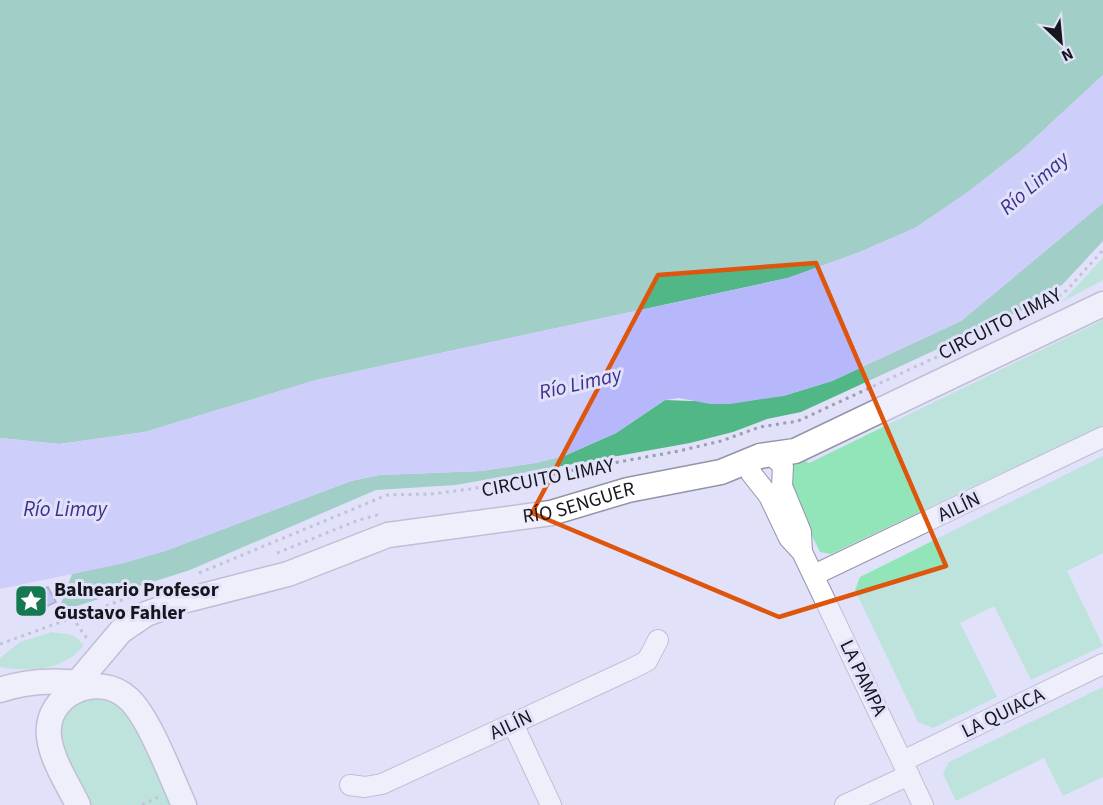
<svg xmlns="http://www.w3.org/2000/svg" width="1103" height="805" font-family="'Source Sans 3',sans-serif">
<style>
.green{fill:#91e5b8}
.forest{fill:#52b787}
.water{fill:#b7b7fb}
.building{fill:#a4a3f7;stroke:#6b6c80;stroke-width:1.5}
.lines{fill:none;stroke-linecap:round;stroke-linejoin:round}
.minor-casing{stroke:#9394a9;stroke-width:22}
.major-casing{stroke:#9394a9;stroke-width:27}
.path{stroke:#9c9dae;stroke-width:3;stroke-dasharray:3 4.5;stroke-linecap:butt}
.minor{stroke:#fff;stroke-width:20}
.major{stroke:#fff;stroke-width:24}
.marked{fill:none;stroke:#de560d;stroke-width:4.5;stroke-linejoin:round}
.labels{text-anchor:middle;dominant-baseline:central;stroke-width:6;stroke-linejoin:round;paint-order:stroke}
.street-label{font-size:20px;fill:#16171e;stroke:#e1e2f9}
.poi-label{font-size:20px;font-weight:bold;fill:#16171e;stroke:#e1e2f9;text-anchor:start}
.water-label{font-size:21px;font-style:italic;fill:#3e308f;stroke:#e1e2f9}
</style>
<rect width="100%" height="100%" fill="#e1e2f9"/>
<g class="green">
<polygon points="1103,258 1103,280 1062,302"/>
<polygon points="1103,320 1103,425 831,554 820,552 793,496 792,462 798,457 809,463"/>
<polygon points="1103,456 1103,553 1067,571 1103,646 1031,680 994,606 960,623 997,697 933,728 918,722 855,590 860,577"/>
<path d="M52,632L73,635L84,645C64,671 30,672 0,667V658L20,642Z"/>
<polygon points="1103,687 1103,777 1063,796 1044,758 956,801 943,774 949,762"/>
<path d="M106,697L127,708L175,805H86C73,777 34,717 83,700C90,697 99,698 106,697Z"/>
</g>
<g class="forest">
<polygon points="0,0 1103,0 1103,75 1022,150 968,192 915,228 860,252 788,278 316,380 145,432 59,444 0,438"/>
<polygon points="1103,203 1103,241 1063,284 1042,301 801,412 767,419 733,432 690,443 456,485 376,490 190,570 58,612 72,574 165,551 351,481 380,475 481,471 535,463 564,456 616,433 665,400 691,401 783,396 832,381 961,321"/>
</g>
<polygon class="water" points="1103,75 1103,203 961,321 832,381 783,396 730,404 710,404 679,398 665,400 616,433 564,456 535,463 481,471 380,475 351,481 165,551 125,563 0,589 0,438 59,444 145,432 316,380 788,278 860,252 915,228 968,192 1022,150"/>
<polygon class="building" points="48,587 56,602 41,609 33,594"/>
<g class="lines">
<g class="minor-casing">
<g id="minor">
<polyline points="772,455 783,466 782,486 801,532 802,552"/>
<polyline points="754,458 749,464 751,473 769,496 789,538 802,552 923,805"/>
<polyline points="814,575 1103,437"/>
<polyline points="513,724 551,805"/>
<polyline points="903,761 1103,664"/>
<polyline points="350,785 365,787 382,784 631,669 647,661 658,640"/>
<polyline points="845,805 909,775"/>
</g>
</g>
<g class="major-casing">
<g id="major">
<path d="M0,690C29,680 60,680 89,684"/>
<path id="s1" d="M66,696L121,631L146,614L179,602L288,574L388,535L551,513L628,490L721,472L760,456L795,451L1103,304"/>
<path d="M78,805C68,784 52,761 49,737C44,694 98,670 129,699C150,719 171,777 184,805"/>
</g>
</g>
<g class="path">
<polyline points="1047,306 1067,290 1103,250"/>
<polyline points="277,553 356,521 380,514"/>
<polyline points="199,573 387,495 431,494 470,489 679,451 721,441 760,427 798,421 1008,324"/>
<polyline points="72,617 88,640"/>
<polyline points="0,644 133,596"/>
<polyline points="142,805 158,797"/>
</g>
<use href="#minor" class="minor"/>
<use href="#major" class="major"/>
</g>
<path d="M0 0H1103V805H0ZM816,263L946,566L779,617L532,513L658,275Z" fill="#e1e2f9" fill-opacity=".55" fill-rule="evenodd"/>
<path class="marked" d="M816,263L946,566L779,617L532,513L658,275Z"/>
<defs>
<g id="sight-square" transform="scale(1.725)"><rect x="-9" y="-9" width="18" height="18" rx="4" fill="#157850" stroke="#e1e2f9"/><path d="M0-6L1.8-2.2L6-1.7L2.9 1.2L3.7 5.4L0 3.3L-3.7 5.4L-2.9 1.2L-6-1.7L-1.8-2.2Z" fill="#fff"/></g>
</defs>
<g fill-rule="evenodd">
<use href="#sight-square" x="31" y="601"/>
</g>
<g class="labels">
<g class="street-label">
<text transform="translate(1000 324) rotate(-27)">CIRCUITO LIMAY</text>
<text transform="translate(548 478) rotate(-11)">CIRCUITO LIMAY</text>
<text stroke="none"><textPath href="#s1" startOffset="564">RÍO SENGUER</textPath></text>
<text transform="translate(959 507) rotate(-25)">AILÍN</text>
<text transform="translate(863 678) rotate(64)">LA PAMPA</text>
<text transform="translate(1003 713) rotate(-26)">LA QUIACA</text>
<text transform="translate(511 725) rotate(-25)">AILÍN</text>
</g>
<g class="poi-label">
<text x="54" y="590">Balneario Profesor<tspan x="54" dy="23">Gustavo Fahler</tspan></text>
</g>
<g class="water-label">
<text transform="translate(1034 183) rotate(-41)">Río Limay</text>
<text transform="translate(580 383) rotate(-13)">Río Limay</text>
<text x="65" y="509">Río Limay</text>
</g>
</g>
<g transform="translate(1061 42) rotate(154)" stroke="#e1e2f9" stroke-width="4.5" paint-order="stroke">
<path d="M0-4.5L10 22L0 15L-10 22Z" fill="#16171e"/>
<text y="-9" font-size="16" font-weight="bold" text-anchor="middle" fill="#16171e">N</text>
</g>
</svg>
